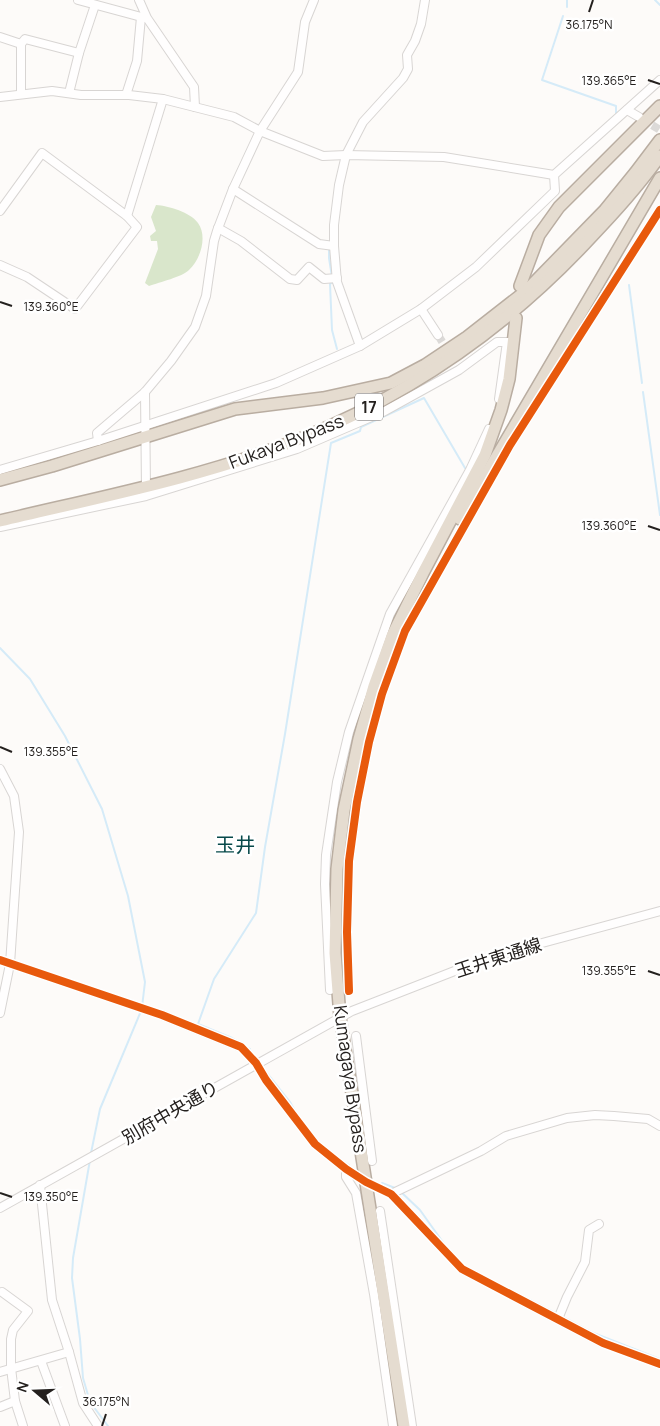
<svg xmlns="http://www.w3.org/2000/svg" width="660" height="1426" font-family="Manrope,'Noto Sans JP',sans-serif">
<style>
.green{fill:#d9e6cb}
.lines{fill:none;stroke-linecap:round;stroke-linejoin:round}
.stream{stroke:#d5ebf8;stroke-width:2}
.minor-tunnel{stroke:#dcdad8;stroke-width:8;stroke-dasharray:8 4;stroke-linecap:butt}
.minor-casing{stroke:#d8d5d3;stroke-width:10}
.highway-casing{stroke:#b9ada1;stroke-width:14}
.minor{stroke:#fffefe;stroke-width:8}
.highway{stroke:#e5dcd0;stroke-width:11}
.cycleway-casing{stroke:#fff;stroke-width:11}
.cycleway{stroke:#e8590c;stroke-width:8}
.ticks{fill:none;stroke:#24201e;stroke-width:2}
.labels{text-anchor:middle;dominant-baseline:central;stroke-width:5;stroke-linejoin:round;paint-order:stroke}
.shield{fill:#fff;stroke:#666362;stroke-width:1}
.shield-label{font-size:16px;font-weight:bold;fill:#24201e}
.street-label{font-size:18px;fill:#24201e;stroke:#fff}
.quarter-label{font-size:20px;fill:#07494a;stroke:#fff}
.ticks-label{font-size:12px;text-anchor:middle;fill:#24201e;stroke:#fff;stroke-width:5;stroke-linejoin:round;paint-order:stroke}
</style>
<rect width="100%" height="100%" fill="#fdfbf9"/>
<path class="green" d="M156,205C169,206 190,212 198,223C208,237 200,260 189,270C182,277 160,282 149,286L145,283L158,249L157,241H151L150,236L156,231L151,217Z"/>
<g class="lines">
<g class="stream">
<polyline points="567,0 567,7"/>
<polyline points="655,0 660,5"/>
<polyline points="563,16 542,80 616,106 616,113"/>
<polyline points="329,247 329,258 332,277"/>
<polyline points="333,282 330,284 332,330 337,349"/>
<polyline points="629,285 642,383"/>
<polyline points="643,392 660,515"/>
<polyline points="0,648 30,679 65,736 102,809 128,896 145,982 142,1007"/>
<polyline points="250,1049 232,1038 198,1024 214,979 256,913 265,847 285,734 331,443 360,431 361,427 424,398 465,468"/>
<polyline points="263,1068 290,1102 299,1118"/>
<polyline points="308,1129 321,1145"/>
<polyline points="91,1153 100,1109 141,1011"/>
<polyline points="338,1158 349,1165"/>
<polyline points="90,1160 73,1258 72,1278 80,1339 83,1378 90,1402 108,1426"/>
<polyline points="382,1183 395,1188"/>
<polyline points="401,1192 420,1210 447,1248"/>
<polyline points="528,1299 557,1314"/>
<polyline points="561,1316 591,1332 660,1359"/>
</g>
<g class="minor-tunnel">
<polyline points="642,119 660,130"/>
<polyline points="438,335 457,366"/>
</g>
<g class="minor-casing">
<g id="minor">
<polyline points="78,0 145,18"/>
<polyline points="139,0 147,18 194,87 195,107"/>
<polyline points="0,37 21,44 25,39 79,53"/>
<polyline points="69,93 79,53 95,5"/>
<polyline points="21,94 21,44"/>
<polyline points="126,95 137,61 141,17"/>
<polyline points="0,97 52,91 81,95 129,95 163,99 234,117 260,131 323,156 346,155 444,157 554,175"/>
<polyline points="627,110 639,117"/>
<polyline points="233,189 319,244 334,246"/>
<polyline points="0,211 42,153 127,216 137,227 75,309 27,277 0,265"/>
<polyline points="127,216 163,99"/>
<polyline points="218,228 241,241 290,279 297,280 309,267 324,279 337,278"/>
<polyline points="421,309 438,335"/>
<polyline points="360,346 337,282 334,246 334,225 339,185 346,155 363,122 403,78 408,69 407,55 415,41 421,24 425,0"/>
<polyline points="145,392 146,490"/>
<polyline points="499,399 507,342"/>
<polyline points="98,441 97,433 145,392 171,361 195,327 206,296 214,241 217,231 233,189 260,131 298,72 305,22 314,0"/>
<polyline points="0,470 98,441 276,383 360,346 421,309 476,267 555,191 554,175 660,80"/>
<polyline points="0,527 146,496 297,449 383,412 459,370 497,342 510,342"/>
<polyline points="0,769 14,796 19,832 10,964 0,1013"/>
<polyline points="0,960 162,1015 241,1047 256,1063 266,1080 315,1144 346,1169 366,1182 391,1194 462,1269 603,1343 660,1364"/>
<polyline points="330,990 325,884 326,855 337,782 349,732 390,614 470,470 489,429"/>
<polyline points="349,991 347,932 349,861 357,802 369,742 382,694 405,631 510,445 660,210"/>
<polyline points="356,1036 372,1161"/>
<polyline points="346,1169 346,1177 356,1193 374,1294 393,1426"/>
<polyline points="40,1185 52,1300 69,1352 83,1403 98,1426"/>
<polyline points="391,1194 481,1151 506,1136 567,1118 595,1115 614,1116 648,1119 660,1126"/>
<polyline points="0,1208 352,1011 470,965 520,949 660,911"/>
<polyline points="380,1211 412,1426"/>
<polyline points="2,1292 28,1311 13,1330 11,1339 11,1368 15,1401 23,1426"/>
<polyline points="558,1319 567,1297 585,1262 589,1230 599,1224"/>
<polyline points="41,1361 65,1426"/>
<polyline points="0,1372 69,1352"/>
<polyline points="0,1407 15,1401"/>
</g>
</g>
<g class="highway-casing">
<g id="highway">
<polyline points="520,286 539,235 559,207 660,106"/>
<polyline points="0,480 52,466 235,409 323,398 391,383 425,365 467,337 526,291 605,210 635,173 660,140"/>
<polyline points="460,519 660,178"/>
<path d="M0,521C101,497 204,477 300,439C414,393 509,326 592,236C616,211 640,184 660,156"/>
<polyline points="404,1426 340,1017 335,953 337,869 344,810 359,739 374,686 392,636 423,573 485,455 501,410 509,379 516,318"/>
</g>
</g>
<use href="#minor" class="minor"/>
<use href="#highway" class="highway"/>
<g class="cycleway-casing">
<g id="cycleway">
<polyline points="0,960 162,1015 241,1047 256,1063 266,1080 315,1144 346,1169 366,1182 391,1194 462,1269 603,1343 660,1364"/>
<polyline points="349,991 347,932 349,861 357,802 369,742 382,694 405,631 510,445 660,210"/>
</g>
</g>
<use href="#cycleway" class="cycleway"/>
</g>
<path class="ticks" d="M589,12L593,0M648,80L660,84M0,302L12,306M648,526L660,530M0,747L12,752M648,971L660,975M0,1193L12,1197M102,1426L106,1414"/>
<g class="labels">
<rect class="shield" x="355" y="393.5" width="28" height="27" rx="4"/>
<g class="shield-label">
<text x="369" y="407">17</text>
</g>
<g class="street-label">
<text transform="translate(286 441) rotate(-21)">Fukaya Bypass</text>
<text transform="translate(498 957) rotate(-18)">玉井東通線</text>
<text transform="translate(351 1079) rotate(82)">Kumagaya Bypass</text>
<text transform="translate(170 1112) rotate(-30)">別府中央通り</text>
</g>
<g class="quarter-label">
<text x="235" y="844">玉井</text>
</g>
</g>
<g class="ticks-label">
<text x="589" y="29">36.175°N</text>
<text x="609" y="85">139.365°E</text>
<text x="51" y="311">139.360°E</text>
<text x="609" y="530">139.360°E</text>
<text x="51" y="756">139.355°E</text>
<text x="609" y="975">139.355°E</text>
<text x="51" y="1201">139.350°E</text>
<text x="106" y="1406">36.175°N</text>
</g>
<g transform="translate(35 1391) rotate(289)" stroke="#ffffff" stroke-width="4" paint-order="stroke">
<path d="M0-4L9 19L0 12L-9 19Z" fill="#24201e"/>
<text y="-8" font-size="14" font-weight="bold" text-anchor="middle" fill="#24201e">N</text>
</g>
</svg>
